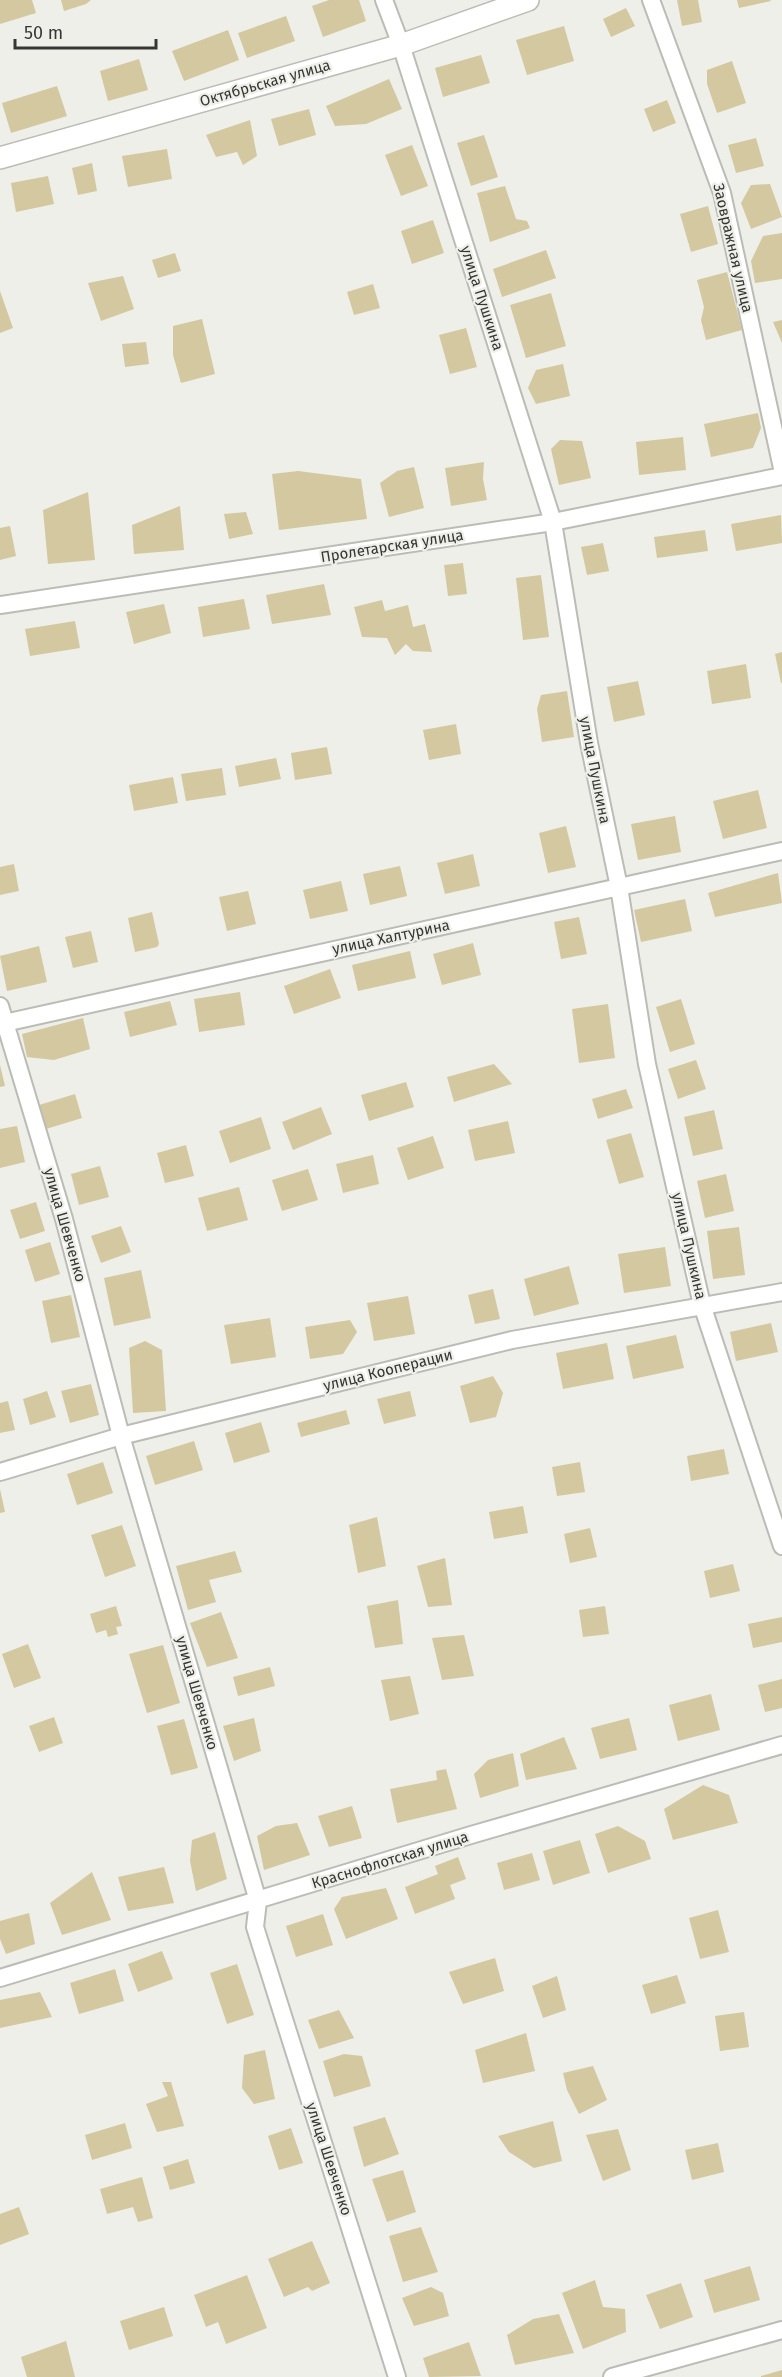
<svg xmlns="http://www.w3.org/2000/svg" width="782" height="2377" font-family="'Fira Sans',sans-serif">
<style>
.building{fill:#d3c89f}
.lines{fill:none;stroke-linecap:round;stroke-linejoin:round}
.minor-casing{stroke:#bbbcb6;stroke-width:20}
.tertiary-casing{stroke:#bbbcb6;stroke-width:24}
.minor{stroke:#fff;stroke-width:16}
.tertiary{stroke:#fff;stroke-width:21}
.labels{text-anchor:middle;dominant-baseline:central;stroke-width:4.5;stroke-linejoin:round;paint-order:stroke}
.street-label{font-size:15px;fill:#363634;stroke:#eeefe9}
</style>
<rect width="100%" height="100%" fill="#eeefe9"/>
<g class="building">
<polygon points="0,0 32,0 36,13 0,24"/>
<polygon points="61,0 91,0 86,4 64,11"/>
<polygon points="329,0 359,0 366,21 323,37 312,6"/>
<polygon points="677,0 698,0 702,22 682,26"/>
<polygon points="737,0 770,0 771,1 739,8"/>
<polygon points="626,8 635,26 611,37 603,19"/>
<polygon points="286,16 295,41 247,58 238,33"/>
<polygon points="564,26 574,61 527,75 516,40"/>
<polygon points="228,30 239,60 184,81 172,51"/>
<polygon points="481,55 490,83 443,97 435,68"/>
<polygon points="139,59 148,90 108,101 100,71"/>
<polygon points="732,61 746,103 717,113 707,84 707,70"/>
<polygon points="389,79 402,109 366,124 335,126 326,106"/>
<polygon points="57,86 67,116 11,133 2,103"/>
<polygon points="667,100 676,123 653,132 644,109"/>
<polygon points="309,109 316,135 279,146 271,119"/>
<polygon points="250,120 257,156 243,165 237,152 216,157 206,135"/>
<polygon points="484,135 498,177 471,186 457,143"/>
<polygon points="756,138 764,166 736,173 728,145"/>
<polygon points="412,145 428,186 401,196 385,155"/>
<polygon points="167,149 172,179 128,187 122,156"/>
<polygon points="92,163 97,191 78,195 72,168"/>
<polygon points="48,176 54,204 16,212 11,183"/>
<polygon points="770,184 782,217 751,229 741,203 751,185"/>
<polygon points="505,186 516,219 527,221 530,228 490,242 477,193"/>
<polygon points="708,206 718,244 691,252 680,214"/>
<polygon points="433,220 444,253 412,264 401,231"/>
<polygon points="782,233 782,279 755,283 751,261 763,236"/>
<polygon points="546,250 556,278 502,297 493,269"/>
<polygon points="175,253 181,271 158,278 152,260"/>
<polygon points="727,272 742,330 706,340 701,320 704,307 697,280"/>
<polygon points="123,276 134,309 101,321 88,283"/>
<polygon points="373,284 380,308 354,315 347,292"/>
<polygon points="0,291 13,328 0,333"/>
<polygon points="551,293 566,346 526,358 510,305"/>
<polygon points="202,319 215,374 181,383 173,355 173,326"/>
<polygon points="782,320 782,343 773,322"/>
<polygon points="466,328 477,367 450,374 439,335"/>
<polygon points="146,342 149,364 125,367 122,344"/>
<polygon points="563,364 570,396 536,404 528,388 536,370"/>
<polygon points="758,413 761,428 753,448 711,457 704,424"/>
<polygon points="683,437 686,470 639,475 636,442"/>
<polygon points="560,440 582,441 591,478 559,485 551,449"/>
<polygon points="484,462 483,479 487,500 451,506 445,468"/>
<polygon points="414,467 424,508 389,517 380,483 397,471"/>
<polygon points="298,471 361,479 367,519 279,530 272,474"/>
<polygon points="88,492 95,560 48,564 43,510"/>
<polygon points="180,506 184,550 134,554 132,525"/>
<polygon points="246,512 253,534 229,539 224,514"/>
<polygon points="781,515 782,543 736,551 731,524"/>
<polygon points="10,526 16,556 0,560 0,528"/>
<polygon points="705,530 708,551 657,558 654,537"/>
<polygon points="603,543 609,571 587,575 581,547"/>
<polygon points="463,563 467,594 448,596 444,565"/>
<polygon points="541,575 549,637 523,640 516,578"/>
<polygon points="324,584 331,615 272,624 266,595"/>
<polygon points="244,599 250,629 203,637 198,607"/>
<polygon points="382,600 385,611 408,605 413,627 425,624 432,652 413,651 406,644 395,655 387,638 362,637 354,607"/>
<polygon points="164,604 171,633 134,644 126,612"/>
<polygon points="75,621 80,648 30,656 25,629"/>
<polygon points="782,652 782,683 781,683 775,654"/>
<polygon points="746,664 751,698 712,704 707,671"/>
<polygon points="638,681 645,715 614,722 607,687"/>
<polygon points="567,691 574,737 542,742 537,709 541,695"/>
<polygon points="456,724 461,754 429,760 423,730"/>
<polygon points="327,747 332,774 295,780 291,753"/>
<polygon points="276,758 281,779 239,787 235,766"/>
<polygon points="222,768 226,795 186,801 181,774"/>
<polygon points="173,777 178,803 134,811 129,785"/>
<polygon points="758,790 767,828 723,839 713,801"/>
<polygon points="675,816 681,852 638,860 631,824"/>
<polygon points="566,826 576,867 548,873 539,833"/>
<polygon points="473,854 480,886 445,894 437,863"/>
<polygon points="14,864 19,891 0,895 0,867"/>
<polygon points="400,866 407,896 370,905 363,874"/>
<polygon points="778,873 782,903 715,917 708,893"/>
<polygon points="341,881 348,911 310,919 303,890"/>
<polygon points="248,891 256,924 227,931 219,897"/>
<polygon points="685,899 692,931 641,942 634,910"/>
<polygon points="152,912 159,944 157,947 135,952 128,918"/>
<polygon points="579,917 587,954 561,959 554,922"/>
<polygon points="91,931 98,962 73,968 65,937"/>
<polygon points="473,943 481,975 442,985 433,954"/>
<polygon points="39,946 47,982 7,991 0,956"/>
<polygon points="410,951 416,978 358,991 352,965"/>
<polygon points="330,969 341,998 294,1014 284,986"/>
<polygon points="240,992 245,1025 199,1032 194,999"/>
<polygon points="681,999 695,1044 670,1052 656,1007"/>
<polygon points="170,1001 177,1025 130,1037 124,1012"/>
<polygon points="608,1004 615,1058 579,1063 572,1009"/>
<polygon points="83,1018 90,1049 54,1060 27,1057 22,1034"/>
<polygon points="696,1060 706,1089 678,1099 668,1069"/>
<polygon points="494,1064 512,1084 454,1102 447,1077"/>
<polygon points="0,1065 5,1086 0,1087"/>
<polygon points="406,1082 414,1107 369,1121 361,1095"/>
<polygon points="626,1089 633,1108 598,1119 592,1099"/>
<polygon points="75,1094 82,1118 46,1129 39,1105"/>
<polygon points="321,1107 332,1134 293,1150 282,1122"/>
<polygon points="714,1110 723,1149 693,1156 684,1117"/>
<polygon points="261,1117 271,1149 230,1163 219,1131"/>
<polygon points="508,1121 515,1153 475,1161 468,1130"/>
<polygon points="17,1126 25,1162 0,1168 0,1129"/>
<polygon points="631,1133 644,1177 619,1184 606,1140"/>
<polygon points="433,1136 444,1168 408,1180 397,1148"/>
<polygon points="186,1145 194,1176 165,1183 157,1153"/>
<polygon points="373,1155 379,1184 343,1193 336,1164"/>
<polygon points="100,1166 109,1197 79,1205 71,1174"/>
<polygon points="308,1169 318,1200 282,1211 272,1180"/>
<polygon points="726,1174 734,1211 705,1218 697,1181"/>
<polygon points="239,1187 248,1220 207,1231 198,1198"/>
<polygon points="36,1202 45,1231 20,1239 10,1210"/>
<polygon points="121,1226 131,1252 101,1263 91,1236"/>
<polygon points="739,1227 745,1275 713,1279 707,1231"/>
<polygon points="50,1242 60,1274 35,1282 25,1250"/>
<polygon points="665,1247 671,1286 624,1293 618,1254"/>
<polygon points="569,1266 579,1304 534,1316 524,1279"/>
<polygon points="141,1270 151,1318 114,1326 104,1278"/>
<polygon points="493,1289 500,1319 475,1324 468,1295"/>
<polygon points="71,1295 80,1337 51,1343 42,1301"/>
<polygon points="408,1296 415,1334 374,1341 367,1303"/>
<polygon points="270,1318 276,1357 231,1364 224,1325"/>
<polygon points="350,1320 357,1332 343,1354 310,1359 305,1327"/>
<polygon points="771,1323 778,1352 736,1361 730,1332"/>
<polygon points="676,1335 684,1368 633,1379 626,1346"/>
<polygon points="145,1341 162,1350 166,1411 133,1413 129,1348"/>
<polygon points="607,1343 614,1379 563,1389 556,1353"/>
<polygon points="493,1376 503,1393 496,1417 470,1423 460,1386"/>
<polygon points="91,1384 99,1415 70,1423 61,1391"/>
<polygon points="47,1391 56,1417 30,1425 23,1399"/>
<polygon points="410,1391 416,1416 384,1424 377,1399"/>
<polygon points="8,1401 15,1430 0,1433 0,1403"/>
<polygon points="346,1410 350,1424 301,1437 297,1423"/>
<polygon points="261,1422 270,1452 234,1463 225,1433"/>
<polygon points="194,1441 203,1470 155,1485 146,1456"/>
<polygon points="724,1449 729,1474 691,1481 687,1456"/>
<polygon points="103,1462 113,1493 77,1505 67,1474"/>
<polygon points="580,1462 585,1492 557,1496 552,1467"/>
<polygon points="0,1489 5,1512 0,1513"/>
<polygon points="523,1506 528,1533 494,1539 489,1512"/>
<polygon points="377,1517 386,1566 358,1573 349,1525"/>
<polygon points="122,1525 136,1566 105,1577 91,1535"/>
<polygon points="590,1528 597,1557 570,1563 564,1534"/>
<polygon points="235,1551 242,1572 209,1580 216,1602 188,1610 176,1566"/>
<polygon points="445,1558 452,1605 428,1607 417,1566"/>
<polygon points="733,1564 740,1591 710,1598 704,1571"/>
<polygon points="398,1600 403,1644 375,1648 367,1606"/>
<polygon points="116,1606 122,1626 116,1627 118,1634 108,1637 106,1630 96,1633 90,1614"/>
<polygon points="605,1606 609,1634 583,1637 579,1610"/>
<polygon points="221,1612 238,1658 207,1667 190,1623"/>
<polygon points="782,1617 782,1642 753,1648 748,1624"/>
<polygon points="464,1635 474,1676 442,1680 432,1638"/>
<polygon points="28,1644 41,1678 14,1688 2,1654"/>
<polygon points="163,1645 180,1703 147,1713 129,1654"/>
<polygon points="270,1667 275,1686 238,1696 233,1677"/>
<polygon points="410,1676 419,1714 390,1721 381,1680"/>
<polygon points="782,1679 782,1708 765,1712 758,1685"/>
<polygon points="711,1694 720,1730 678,1741 669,1705"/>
<polygon points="54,1717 63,1743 39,1752 29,1726"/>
<polygon points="254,1718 261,1751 234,1761 223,1726"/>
<polygon points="629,1718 637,1750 600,1759 591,1728"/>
<polygon points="184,1719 198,1768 171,1775 157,1726"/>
<polygon points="564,1737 577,1769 526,1780 520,1754"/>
<polygon points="513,1753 519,1786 480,1798 474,1774 488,1760"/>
<polygon points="446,1769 457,1809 397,1823 390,1789 437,1780 436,1771"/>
<polygon points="703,1785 729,1795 738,1823 673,1840 664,1809"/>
<polygon points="352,1806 362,1838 329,1847 318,1816"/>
<polygon points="297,1823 310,1855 264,1870 257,1836 276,1826"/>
<polygon points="618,1826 645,1841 651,1859 608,1873 595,1834"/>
<polygon points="215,1832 227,1879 196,1891 190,1861 192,1840"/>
<polygon points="580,1840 590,1873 553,1885 543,1851"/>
<polygon points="532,1853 540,1880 504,1890 497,1863"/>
<polygon points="458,1857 466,1879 450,1885 455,1899 415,1914 405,1887 438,1874 435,1866"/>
<polygon points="164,1867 174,1903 128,1911 118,1877"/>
<polygon points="92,1872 111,1920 62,1935 50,1903"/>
<polygon points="386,1888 398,1919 346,1939 334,1909 342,1897"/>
<polygon points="718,1910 729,1952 700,1959 689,1918"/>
<polygon points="29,1913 35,1944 6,1954 0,1939 0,1921"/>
<polygon points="323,1914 333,1945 296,1957 286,1926"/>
<polygon points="162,1951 173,1979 138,1992 128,1964"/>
<polygon points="495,1958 504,1991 463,2004 449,1972"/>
<polygon points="237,1964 254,2015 227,2024 210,1973"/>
<polygon points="115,1969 124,2001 79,2014 70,1983"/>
<polygon points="677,1975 686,2003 651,2014 642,1985"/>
<polygon points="557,1976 566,2010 543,2018 532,1986"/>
<polygon points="40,1992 52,2017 0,2028 0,2000"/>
<polygon points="339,2010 354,2038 319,2049 308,2020"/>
<polygon points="744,2012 749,2047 720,2051 715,2016"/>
<polygon points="526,2033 535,2071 483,2083 475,2050"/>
<polygon points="265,2050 275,2099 254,2104 242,2088 244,2055"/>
<polygon points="344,2054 362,2056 371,2086 334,2097 323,2061"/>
<polygon points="593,2066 607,2100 579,2114 567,2090 563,2073"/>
<polygon points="162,2082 171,2082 184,2126 157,2132 146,2104 168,2096"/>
<polygon points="385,2117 399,2154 364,2167 353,2127"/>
<polygon points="553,2121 562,2161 534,2168 509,2152 498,2136"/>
<polygon points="125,2123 132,2148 92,2160 85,2135"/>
<polygon points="291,2128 303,2163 279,2170 268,2136"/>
<polygon points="618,2129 631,2170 603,2181 586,2135"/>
<polygon points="718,2143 724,2172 692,2180 685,2150"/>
<polygon points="188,2159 195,2183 170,2190 163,2167"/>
<polygon points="403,2170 416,2212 387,2222 372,2179"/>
<polygon points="142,2177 153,2218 138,2222 133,2207 107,2214 100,2189"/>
<polygon points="19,2207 29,2234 0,2245 0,2214"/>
<polygon points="421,2227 438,2272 403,2282 389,2236"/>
<polygon points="312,2241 330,2283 312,2291 308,2287 284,2297 268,2259"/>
<polygon points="750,2266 760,2300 714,2313 704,2280"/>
<polygon points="247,2275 267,2328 226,2344 218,2322 206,2327 194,2295"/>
<polygon points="595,2280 603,2307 625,2309 626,2332 583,2349 562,2293"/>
<polygon points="681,2283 693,2317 660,2329 646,2295"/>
<polygon points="431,2287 443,2293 449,2316 414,2326 402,2298"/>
<polygon points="164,2307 173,2336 129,2350 120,2321"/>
<polygon points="559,2314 574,2353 515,2365 507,2335 533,2319"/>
<polygon points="66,2341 75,2377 27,2377 21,2357"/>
<polygon points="469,2342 481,2376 429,2377 423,2358"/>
<polygon points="782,2370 782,2377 761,2377 761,2376"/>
</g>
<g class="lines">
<g class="minor-casing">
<g id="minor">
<polyline points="384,0 401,45 553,522 589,743 619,887 647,1064 702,1305 782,1546"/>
<polyline points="651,0 722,193 782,468"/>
<polyline points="0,605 553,522 782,476"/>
<polyline points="0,1006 64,1219 121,1436 258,1901 255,1927 397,2377"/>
<polyline points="0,1024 782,851"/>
<polyline points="0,1472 121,1436 512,1340 782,1292"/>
<polyline points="0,1978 471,1835 782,1745"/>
<polyline points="612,2377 782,2330"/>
</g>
</g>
<g class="tertiary-casing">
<polyline id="tertiary" points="0,158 401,45 528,0"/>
</g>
<use href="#minor" class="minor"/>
<use href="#tertiary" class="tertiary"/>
</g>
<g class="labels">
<g class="street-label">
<text transform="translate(265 83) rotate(-16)">Октябрьская улица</text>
<text transform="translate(733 248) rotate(77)">Заовражная улица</text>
<text transform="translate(482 298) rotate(72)">улица Пушкина</text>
<text transform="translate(392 546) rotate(-9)">Пролетарская улица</text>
<text transform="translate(595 770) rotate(79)">улица Пушкина</text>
<text transform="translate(391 937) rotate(-12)">улица Халтурина</text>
<text transform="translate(65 1225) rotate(74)">улица Шевченко</text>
<text transform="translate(689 1246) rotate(77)">улица Пушкина</text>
<text transform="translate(388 1370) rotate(-14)">улица Кооперации</text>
<text transform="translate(197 1693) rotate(74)">улица Шевченко</text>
<text transform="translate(390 1860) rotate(-17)">Краснофлотская улица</text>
<text transform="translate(329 2159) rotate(72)">улица Шевченко</text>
</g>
</g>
<path d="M15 39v9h141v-9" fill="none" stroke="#363634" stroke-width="3"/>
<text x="24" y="39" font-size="18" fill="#363634" stroke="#eeefe9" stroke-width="4.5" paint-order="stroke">50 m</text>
</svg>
